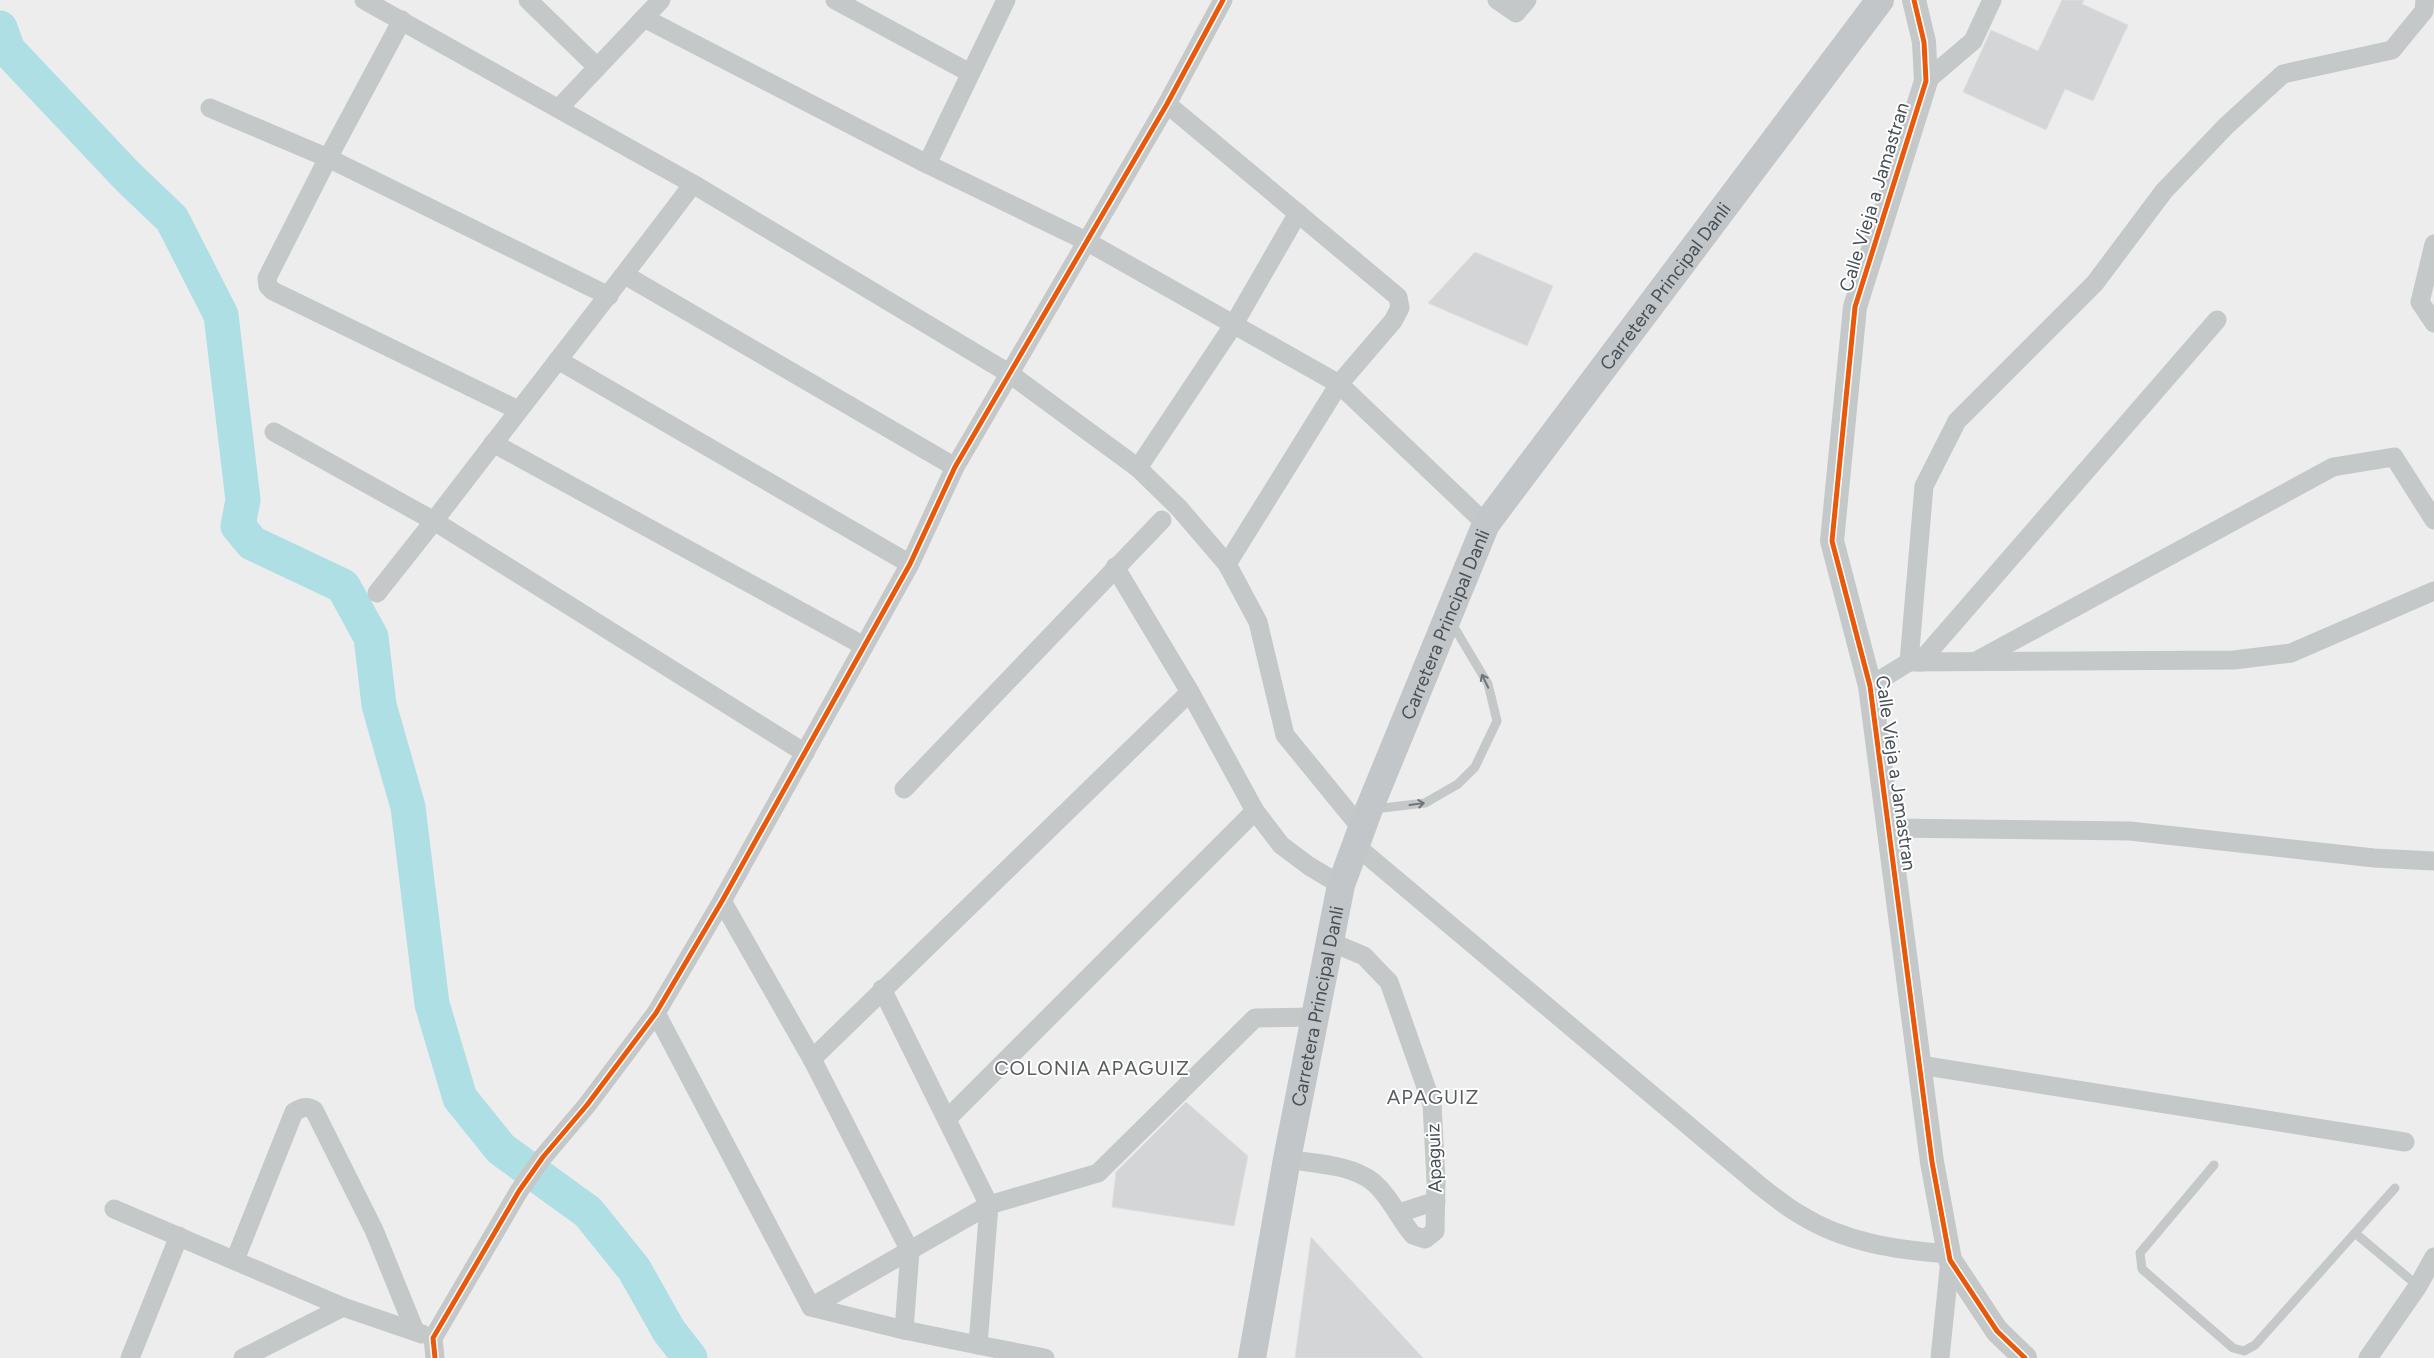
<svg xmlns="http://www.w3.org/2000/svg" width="2434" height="1358" font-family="Figtree,sans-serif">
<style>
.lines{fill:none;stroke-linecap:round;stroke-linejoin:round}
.river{stroke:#addfe4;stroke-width:35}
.building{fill:#d4d5d6;stroke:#dfdfe0}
.service{stroke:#c5c8c8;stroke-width:9}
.minor{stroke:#c5c8c8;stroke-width:19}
.tertiary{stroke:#c5c8c8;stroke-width:24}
.primary{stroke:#c3c6c8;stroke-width:28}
.cycleway-casing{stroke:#fff;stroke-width:8}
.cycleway{stroke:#e8590c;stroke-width:5}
.oneway{stroke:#6d7579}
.labels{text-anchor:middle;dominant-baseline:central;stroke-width:4;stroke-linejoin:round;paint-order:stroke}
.street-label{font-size:19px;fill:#475157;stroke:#fff}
.neighbourhood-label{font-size:20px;letter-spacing:1px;fill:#5a5e60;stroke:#fff}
</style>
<rect width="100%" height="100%" fill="#eeeded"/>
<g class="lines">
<polyline class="river" points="0,28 8,50 128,177 172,219 221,315 243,500 238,526 252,543 343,586 371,637 379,705 408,807 432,1004 460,1098 501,1149 588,1212 634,1269 669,1331 690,1358"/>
</g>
<g class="building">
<polygon points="2062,0 2084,0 2082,4 2128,25 2093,101 2065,89 2046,130 1963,92 1991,30 2038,51"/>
<polygon points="1475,252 1553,286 1527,346 1428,303"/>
<polygon points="1186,1102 1248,1156 1234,1226 1112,1207 1116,1172"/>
<polygon points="1311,1237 1423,1358 1295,1358"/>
</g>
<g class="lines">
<g class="service">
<polyline points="1374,809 1425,803 1458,784 1475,767 1497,721 1488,684 1451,622"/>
<polyline points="2214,1165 2140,1253 2142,1269 2233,1348 2244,1351 2255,1345 2395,1188"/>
<polyline points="2355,1233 2418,1286"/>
</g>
<g class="minor">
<polyline points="364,0 693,184 1010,374 1138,468 1179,508 1227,564 1258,622 1285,735 1361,828"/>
<polyline points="528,0 597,67"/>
<polyline points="835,0 970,73"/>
<polyline points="1497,0 1516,13 1527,0"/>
<polyline points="644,18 927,164 1086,241 1339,384 1486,524"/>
<polyline points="402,20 328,158 267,278 268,286 273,291 518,410"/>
<polyline points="1926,81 1973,41 1992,0"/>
<polyline points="1167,104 1398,297 1400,308 1393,321 1339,384 1227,564"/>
<polyline points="210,108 328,158 609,296"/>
<polyline points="559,108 661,0"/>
<polyline points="927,164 1006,0"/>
<path d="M693,184C608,297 520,408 434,521L805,753"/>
<polyline points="2434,244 2420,302 2434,323"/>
<polyline points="625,275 955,467"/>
<polyline points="558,360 910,564"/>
<polyline points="274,432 434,521 377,593"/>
<polyline points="493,443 864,646"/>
<polyline points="1138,468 1234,324 1298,213"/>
<polyline points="1115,567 1190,692 1255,811 1281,845 1309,866 1341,885"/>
<polyline points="1978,660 2333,467 2394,457 2434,520"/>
<polyline points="1909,662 1924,486 1957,421 2095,283 2164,191 2226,126 2283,74 2392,50 2424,11 2425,0"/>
<polyline points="1920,662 2217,320"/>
<polyline points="1870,686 1909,662 2234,660 2291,653 2434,591"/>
<polyline points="904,789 1162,520"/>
<polyline points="1889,828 2130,831 2374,858 2434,861"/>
<path d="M1355,845L1759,1185C1772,1195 1785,1206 1799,1214C1845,1243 1897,1250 1949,1254"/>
<polyline points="722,901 812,1059 910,1251 904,1330 978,1345"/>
<polyline points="882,989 989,1205 978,1345 1045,1358"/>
<polyline points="656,1013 811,1307 904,1330"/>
<polyline points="812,1059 1190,692"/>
<polyline points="1920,1065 2405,1142"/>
<polyline points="948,1118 1255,811"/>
<path d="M1287,1159C1315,1164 1350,1164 1373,1182C1390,1196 1399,1219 1413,1235L1425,1239L1435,1231L1436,1181L1432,1104L1389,982L1364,956L1331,942"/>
<polyline points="114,1209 343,1307 422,1334"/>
<polyline points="1399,1213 1436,1201"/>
<path d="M235,1260L294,1112C301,1108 306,1105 314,1110L374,1230L415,1331"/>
<polyline points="811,1307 989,1205 1098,1173 1255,1018 1315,1017"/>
<polyline points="130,1358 179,1236"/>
<polyline points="243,1358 343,1307"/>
<polyline points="435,1358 433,1338 519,1191 543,1157 587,1105 656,1013 722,901 910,564 955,467 1167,104 1223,0"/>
<polyline points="1940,1358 1950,1260"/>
<polyline points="2368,1358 2418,1286 2434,1257"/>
</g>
<polyline class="tertiary" points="1914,0 1924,42 1926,81 1855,307 1832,541 1870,686 1932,1162 1950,1260 1997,1331 2025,1358"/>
<path class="primary" id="s1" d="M1252,1358L1287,1159L1341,885L1369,809L1486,524L1880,0"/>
<g class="cycleway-casing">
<g id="cycleway">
<polyline points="1914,0 1924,42 1926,81 1855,307 1832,541 1870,686 1932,1162 1950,1260 1997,1331 2025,1358"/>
<polyline points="435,1358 433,1338 519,1191 543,1157 587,1105 656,1013 722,901 910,564 955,467 1167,104 1223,0"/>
</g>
</g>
<use href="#cycleway" class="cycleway"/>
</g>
<defs><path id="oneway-shaft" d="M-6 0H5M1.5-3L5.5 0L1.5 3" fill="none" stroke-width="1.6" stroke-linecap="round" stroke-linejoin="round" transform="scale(1.25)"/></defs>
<g class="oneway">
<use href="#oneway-shaft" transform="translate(1485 681) rotate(-116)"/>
<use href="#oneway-shaft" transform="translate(1417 804) rotate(-8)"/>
</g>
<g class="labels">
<g class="street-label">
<text transform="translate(1874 197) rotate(-73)">Calle Vieja a Jamastran</text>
<text stroke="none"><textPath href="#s1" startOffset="1168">Carretera Principal Danli</textPath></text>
<text stroke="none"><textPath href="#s1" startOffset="762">Carretera Principal Danli</textPath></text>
<text transform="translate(1896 773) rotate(82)">Calle Vieja a Jamastran</text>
<text stroke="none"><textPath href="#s1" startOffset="358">Carretera Principal Danli</textPath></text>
<text transform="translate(1434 1158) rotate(-92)">Apaguiz</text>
</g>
<g class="neighbourhood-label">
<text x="1092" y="1068">COLONIA APAGUIZ</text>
<text x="1433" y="1097">APAGUIZ</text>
</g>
</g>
</svg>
